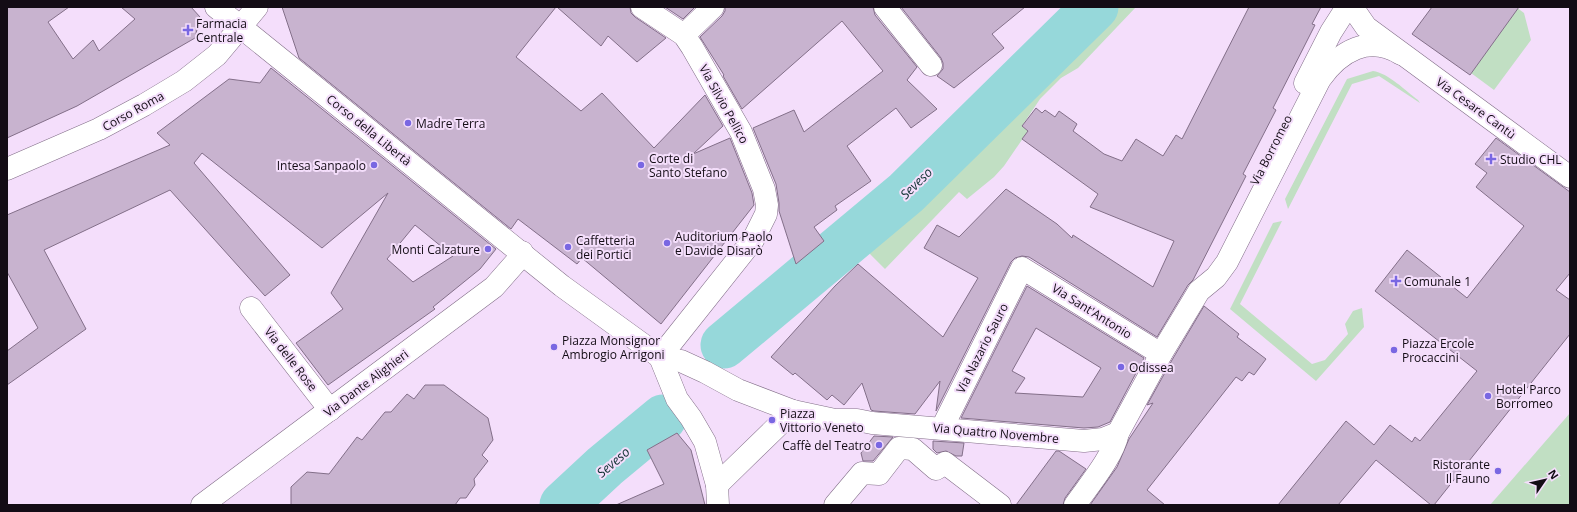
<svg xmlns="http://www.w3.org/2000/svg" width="1577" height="512" font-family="'Open Sans',sans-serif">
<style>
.green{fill:#c1dfc3}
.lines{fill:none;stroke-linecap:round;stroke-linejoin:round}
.river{stroke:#96d8da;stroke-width:47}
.building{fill:#c8b3cf;stroke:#836f89;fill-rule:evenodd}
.minor-casing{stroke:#826e88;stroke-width:23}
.minor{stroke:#fff;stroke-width:22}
.poi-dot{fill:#7967e2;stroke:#f4defb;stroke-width:1.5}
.labels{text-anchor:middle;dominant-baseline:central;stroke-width:4;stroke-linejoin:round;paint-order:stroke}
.poi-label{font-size:12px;fill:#130c15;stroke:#f4defb;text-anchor:start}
.street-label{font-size:12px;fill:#130c15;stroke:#f4defb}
.water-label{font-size:13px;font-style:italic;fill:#0e3031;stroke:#f4defb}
</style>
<rect width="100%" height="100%" fill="#f4defb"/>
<g class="green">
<polygon points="1118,7 1136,7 1078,68 1061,78 1040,99 1022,126 1028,131 1004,166 994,177 967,199 959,192 885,269 868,252 929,191 945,178 1015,111"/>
<polygon points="1516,7 1524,13 1531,40 1494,90 1471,73 1510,19"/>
<path d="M1373,71C1388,73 1406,91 1418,100L1420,103L1379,76L1352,84L1288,209L1285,199L1347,79Z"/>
<polygon points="1282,221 1240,304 1312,364 1325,360 1348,334 1345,324 1353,311 1362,308 1364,327 1316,381 1230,309 1273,223"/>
<polygon points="1570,413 1570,505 1490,505"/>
</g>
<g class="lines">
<g class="river">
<polyline points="724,345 906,193 1095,7"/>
<polyline points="563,505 605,466 663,418"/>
</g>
</g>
<g class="building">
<polygon points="7,7 69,7 48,22 73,59 93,40 99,51 135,19 121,7 191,7 200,17 195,38 77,106 7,138"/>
<polygon points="282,7 556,7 516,57 581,111 602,93 654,148 705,95 723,126 693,154 730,138 752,193 754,205 661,324 582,258 577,264 518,219 511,229 299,58"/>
<polygon points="557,7 630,7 631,13 635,17 666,38 637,62 608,36 601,46"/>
<polygon points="665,7 695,7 683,19"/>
<polygon points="725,7 873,7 875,15 917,67 907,80 937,109 911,128 896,108 847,146 871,181 835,206 837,210 814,227 824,241 796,264 779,211 779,203 776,184 753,128 794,110 804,132 883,71 842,21 742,109 723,76 724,75 700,37 722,16 725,11"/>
<polygon points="901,7 1025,7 992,34 1004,48 954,88 937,76 943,69 943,63 941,58"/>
<polygon points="1249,7 1321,7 1312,24 1315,25 1273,108 1276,110 1243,174 1246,176 1193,280 1188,285 1157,337 1029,257 1022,256 1015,258 1011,262 936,411 940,381 915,414 874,411 871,410 862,383 844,405 832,395 827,400 795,373 793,375 771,357 835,286 858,264 943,337 978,278 924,248 937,225 959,237 1006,189 1057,224 1072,238 1073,235 1153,287 1174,241 1090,207 1098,194 1022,139 1028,131 1022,126 1036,108 1042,113 1045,110 1055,117 1059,111 1077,124 1073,131 1104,154 1122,161 1136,139 1163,156 1176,135 1182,139"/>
<polygon points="1432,7 1519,7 1470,75 1412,34"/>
<path d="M271,68L496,249L480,269L433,307L435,309L328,385L296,343L343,309L331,293L388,193L322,248L202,153L194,163L290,275L265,296L170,190L44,250L86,329L7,385V351L38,328L7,272V215L170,145L157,133L229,79L260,83ZM415,225L453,256L413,282L387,259Z"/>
<polygon points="1496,138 1570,192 1570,273 1556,290 1570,300 1570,334 1434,505 1431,505 1376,460 1338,505 1278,505 1346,421 1374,445 1390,425 1412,442 1415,437 1420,441 1477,371 1375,291 1407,250 1467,298 1524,226 1476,187 1487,173 1475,164"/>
<path d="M1027,286L1144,358L1110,422L1098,427L1084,428L961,418ZM1036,328L1101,368L1083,397L1015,393L1025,378L1012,371Z"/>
<polygon points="1204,306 1239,334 1237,337 1266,359 1254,375 1249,372 1242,381 1236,377 1147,490 1165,505 1090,505 1117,467 1129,439 1153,403 1147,405 1172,360"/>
<polygon points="425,385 444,385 488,418 493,440 482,455 488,461 474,479 475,485 466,498 460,498 455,505 291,505 291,487 307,472 329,474 357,437 362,440 385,412 391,412 407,394 414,399"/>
<polygon points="677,433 691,450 705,505 616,505 664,484 647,450"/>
<polygon points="874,436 893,437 873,461 863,461 861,453"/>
<polygon points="933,441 964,443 962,456 956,456 946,451 937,453 933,449"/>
<polygon points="1056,451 1059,451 1086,469 1065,498 1063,505 1016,505"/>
</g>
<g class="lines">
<g class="minor-casing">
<g id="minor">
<polyline points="216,7 562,286 660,357 681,361 705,372 738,390 793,411 835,420 857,420 872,423 1084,441 1103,439 1118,433"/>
<polyline points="642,7 684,35 692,47 741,132 764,189 767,205 766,214 753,240 660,357"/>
<polyline points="885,7 931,65"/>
<polyline points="1354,7 1357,14 1366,27 1570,177"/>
<polyline points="684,35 713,7"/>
<polyline points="1305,83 1331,32 1347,7"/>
<polyline points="7,169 99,129 144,105 184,81 217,55 257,7"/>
<polyline points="251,308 330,410"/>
<polyline points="660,357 677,399 691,418 705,442 717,485 718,505"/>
<polyline points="942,428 1022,268 1161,354"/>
<polyline points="717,485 793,411"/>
<polyline points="202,505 494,287 516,262 522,252"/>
<polyline points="835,505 862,473 879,474 899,448 913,449 936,469 945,463 1000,505"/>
<path d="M1075,505C1089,485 1113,457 1118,433L1161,354L1199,291L1216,277L1227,262L1320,79C1340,51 1369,34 1401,54"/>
</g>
</g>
<use href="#minor" class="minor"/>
</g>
<g class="poi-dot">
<path d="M186 24h4v4h4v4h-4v4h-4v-4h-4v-4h4z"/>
<circle cx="408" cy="123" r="4"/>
<path d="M1489 153h4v4h4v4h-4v4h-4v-4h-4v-4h4z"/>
<circle cx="374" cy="165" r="4"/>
<circle cx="641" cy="165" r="4"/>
<circle cx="667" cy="243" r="4"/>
<circle cx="568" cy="247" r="4"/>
<circle cx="488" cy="249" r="4"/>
<path d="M1394 275h4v4h4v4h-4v4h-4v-4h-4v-4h4z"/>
<circle cx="554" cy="347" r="4"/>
<circle cx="1394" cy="350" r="4"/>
<circle cx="1121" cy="367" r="4"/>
<circle cx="1488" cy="396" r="4"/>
<circle cx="772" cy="420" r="4"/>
<circle cx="879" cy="445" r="4"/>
<circle cx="1498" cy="471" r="4"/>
</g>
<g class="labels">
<g class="poi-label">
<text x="196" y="23">Farmacia<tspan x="196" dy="14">Centrale</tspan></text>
<text x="416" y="123">Madre Terra</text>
<text x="649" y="158">Corte di<tspan x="649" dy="14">Santo Stefano</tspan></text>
<text x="1500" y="159">Studio CHL</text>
<text x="366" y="165" text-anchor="end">Intesa Sanpaolo</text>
<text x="675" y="236">Auditorium Paolo<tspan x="675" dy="14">e Davide Disarò</tspan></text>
<text x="576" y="240">Caffetteria<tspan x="576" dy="14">dei Portici</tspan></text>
<text x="480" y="249" text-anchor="end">Monti Calzature</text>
<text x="1404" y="281">Comunale 1</text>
<text x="562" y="340">Piazza Monsignor<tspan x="562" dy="14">Ambrogio Arrigoni</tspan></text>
<text x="1402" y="343">Piazza Ercole<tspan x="1402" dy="14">Procaccini</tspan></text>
<text x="1129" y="367">Odissea</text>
<text x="1496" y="389">Hotel Parco<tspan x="1496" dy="14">Borromeo</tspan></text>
<text x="780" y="413">Piazza<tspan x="780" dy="14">Vittorio Veneto</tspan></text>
<text x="871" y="445" text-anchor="end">Caffè del Teatro</text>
<text x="1490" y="464" text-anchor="end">Ristorante<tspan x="1490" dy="14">Il Fauno</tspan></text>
</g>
<g class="street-label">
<text transform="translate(724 104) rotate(61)">Via Silvio Pellico</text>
<text transform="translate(1476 108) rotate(36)">Via Cesare Cantù</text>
<text transform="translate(133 111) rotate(-29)">Corso Roma</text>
<text transform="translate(369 130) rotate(39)">Corso della Libertà</text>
<text transform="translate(1271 150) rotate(-63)">Via Borromeo</text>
<text transform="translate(1092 311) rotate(32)">Via Sant'Antonio</text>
<text transform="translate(982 348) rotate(-63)">Via Nazario Sauro</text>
<text transform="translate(291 359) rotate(52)">Via delle Rose</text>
<text transform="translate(366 383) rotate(-37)">Via Dante Alighieri</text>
<text transform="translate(996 433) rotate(5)">Via Quattro Novembre</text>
</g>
<g class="water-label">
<text transform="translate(916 183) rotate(-44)">Seveso</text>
<text transform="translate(613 462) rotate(-41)">Seveso</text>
</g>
</g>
<rect width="1577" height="512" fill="none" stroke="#130c15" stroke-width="16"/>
<g transform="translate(1545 480) rotate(56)" stroke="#f4defb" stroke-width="3" paint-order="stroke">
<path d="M0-3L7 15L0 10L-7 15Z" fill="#130c15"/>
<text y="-6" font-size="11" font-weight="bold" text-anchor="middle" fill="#130c15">N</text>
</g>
</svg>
